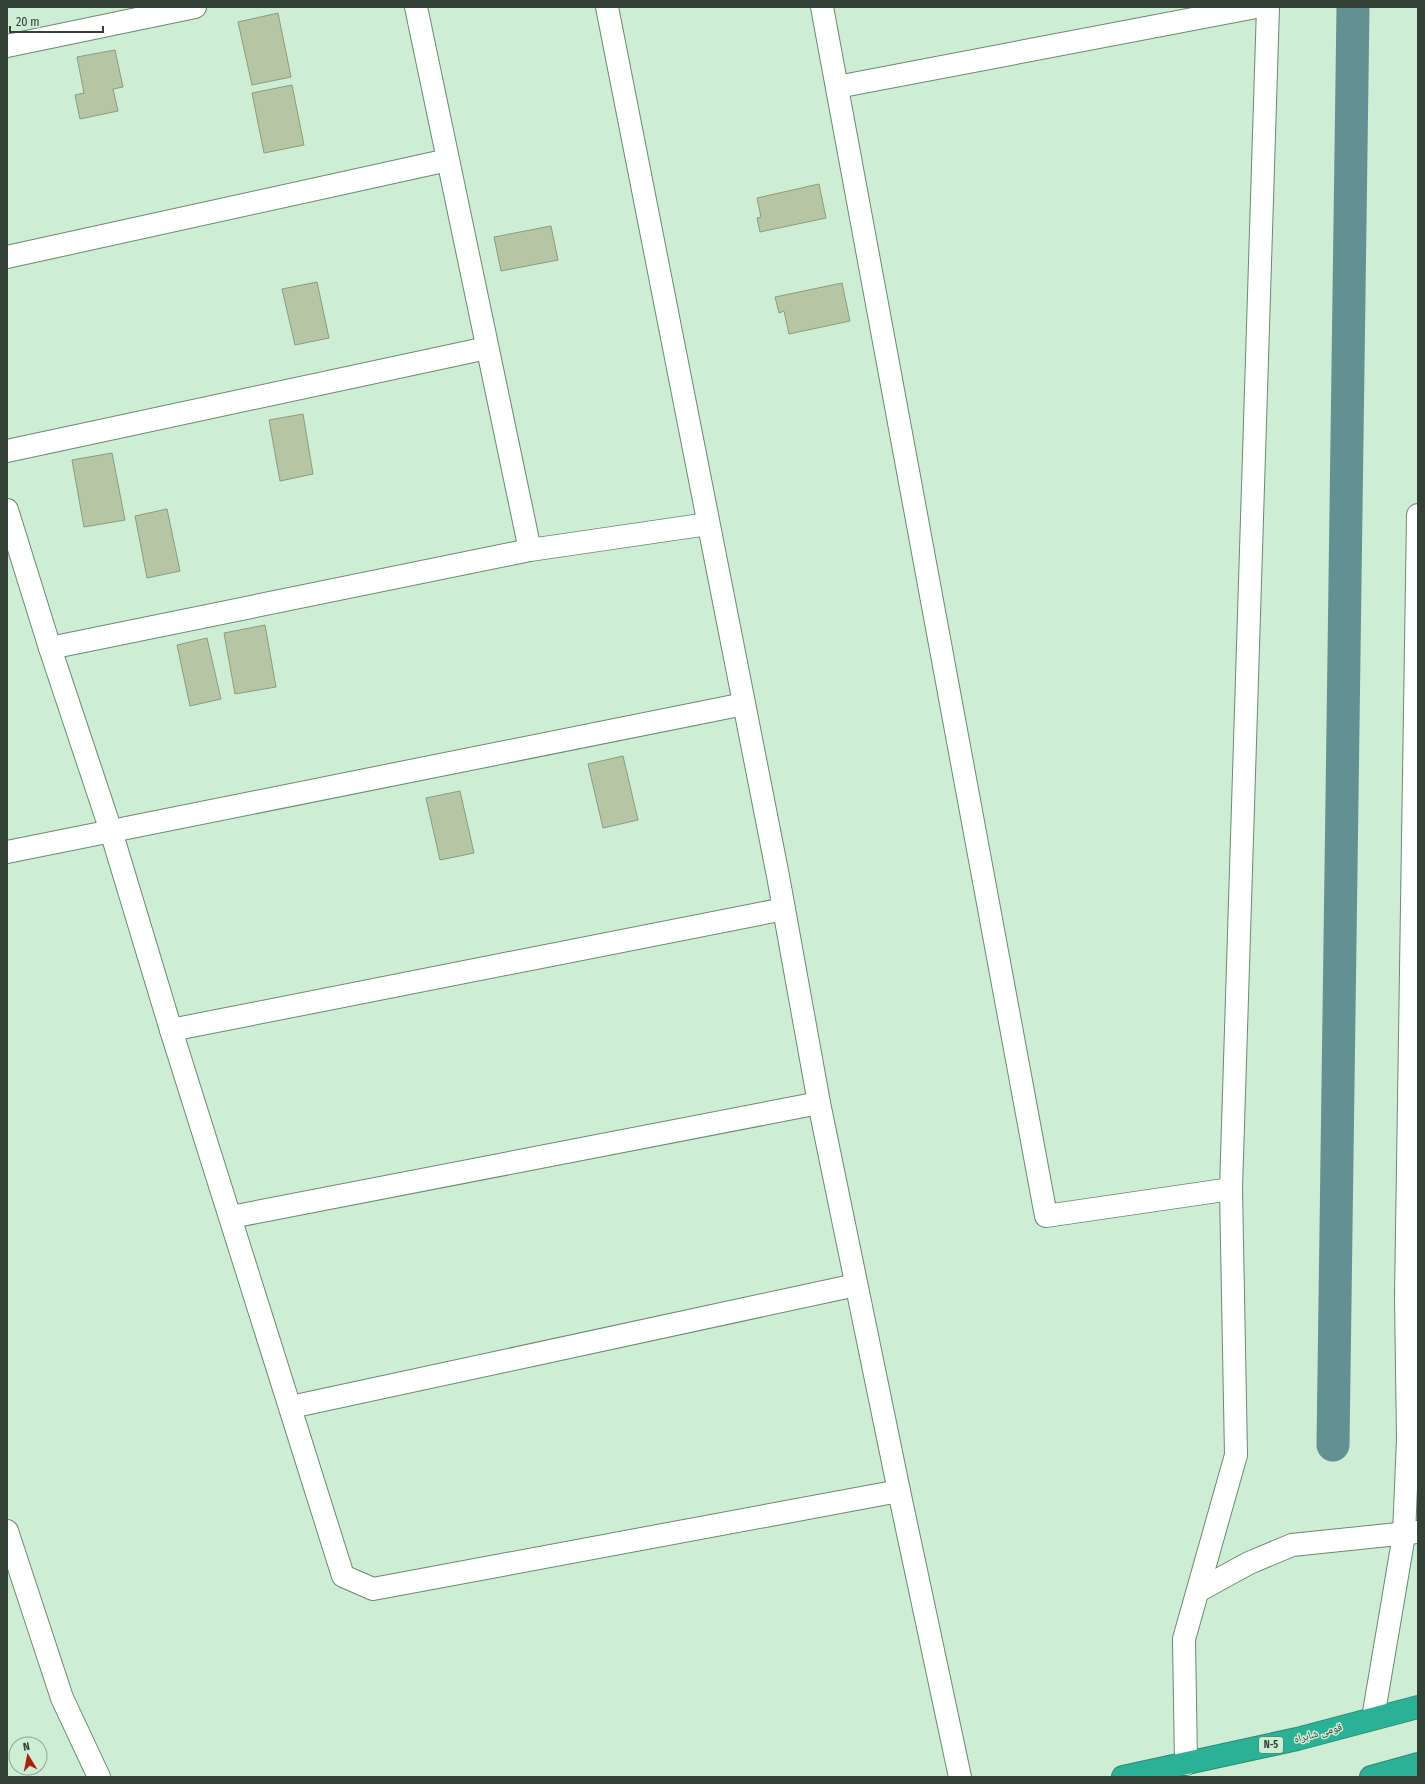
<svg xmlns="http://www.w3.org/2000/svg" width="1425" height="1784" font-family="'Fira Sans Condensed','Noto Naskh Arabic',sans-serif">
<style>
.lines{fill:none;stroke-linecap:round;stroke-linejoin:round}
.canal{stroke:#639092;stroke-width:33}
.building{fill:#b6c6a4;stroke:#8d9b7c}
.street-casing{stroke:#6c8972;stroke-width:24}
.highway-casing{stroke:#2d8974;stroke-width:24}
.street{stroke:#fff;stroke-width:22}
.highway{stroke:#2ab196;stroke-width:22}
.labels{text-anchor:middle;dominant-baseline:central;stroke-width:3;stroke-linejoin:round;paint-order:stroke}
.shield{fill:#cdedd4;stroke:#617465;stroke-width:1}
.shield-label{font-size:10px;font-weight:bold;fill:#334036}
.street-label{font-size:11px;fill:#334036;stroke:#cdedd4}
</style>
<rect width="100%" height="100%" fill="#cdedd4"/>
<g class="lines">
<polyline class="canal" points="1333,1445 1353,7"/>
</g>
<g class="building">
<polygon points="278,13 291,77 252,85 238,22"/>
<polygon points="115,50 123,87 113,89 118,111 80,119 75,95 84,93 77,57"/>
<polygon points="292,85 304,145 264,153 252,93"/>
<polygon points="819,184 826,218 760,232 757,218 761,217 757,198"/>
<polygon points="551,226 558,260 501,271 494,237"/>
<polygon points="317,282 329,338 295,345 282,289"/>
<polygon points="842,283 850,321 789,334 784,311 779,313 775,297"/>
<polygon points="303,414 313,474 280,481 269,420"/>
<polygon points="112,453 125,520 84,527 72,460"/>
<polygon points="167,509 180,571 147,578 135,516"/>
<polygon points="265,625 276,687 235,694 224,633"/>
<polygon points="207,638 221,699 190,706 177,645"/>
<polygon points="623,756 638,820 603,828 588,764"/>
<polygon points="460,791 474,853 440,860 426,798"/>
</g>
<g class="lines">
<g class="street-casing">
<g id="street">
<polyline points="607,7 778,876 819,1103 899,1491"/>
<polyline points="822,7 1046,1216 1231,1189"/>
<polyline points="7,46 195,7"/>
<polyline points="837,87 1256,7"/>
<polyline points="7,257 448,160"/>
<polyline points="7,451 487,348"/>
<polyline points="7,510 50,648 111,831 171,1030 343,1576 373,1589 899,1491 960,1777"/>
<polyline points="530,550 708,524"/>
<polyline points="50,648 530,550 416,7"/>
<polyline points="7,852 744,704"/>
<polyline points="171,1030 784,909"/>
<polyline points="231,1217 819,1103"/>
<polyline points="291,1407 856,1285"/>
<polyline points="7,1531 62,1698 99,1777"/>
<polyline points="1198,1591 1249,1563 1292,1545 1417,1532"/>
<polyline points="1373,1718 1404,1535 1408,1439 1406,1297 1418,515"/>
<polyline points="1186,1764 1184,1639 1236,1455 1231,1189 1268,7"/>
</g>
</g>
<g class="highway-casing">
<g id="highway">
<polyline points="1123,1777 1297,1739 1418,1707"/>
<polyline points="1371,1777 1418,1764"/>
</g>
</g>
<use href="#street" class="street"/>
<use href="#highway" class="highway"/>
</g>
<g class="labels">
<rect class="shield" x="1259" y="1737" width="24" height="16" rx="3"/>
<g class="shield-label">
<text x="1271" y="1745">N-5</text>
</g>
<g class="street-label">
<text transform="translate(1318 1733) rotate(-15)">قومی شاہراہ</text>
</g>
</g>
<rect width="1425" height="1784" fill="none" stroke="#334036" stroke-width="16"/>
<g transform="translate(28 1756) rotate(350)"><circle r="19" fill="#cdedd4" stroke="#8fa895"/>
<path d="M0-3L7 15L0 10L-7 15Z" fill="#ae1f0b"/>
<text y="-6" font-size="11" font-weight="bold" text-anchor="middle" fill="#334036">N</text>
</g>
<path d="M10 26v6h93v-6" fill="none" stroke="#334036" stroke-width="2"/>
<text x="16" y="26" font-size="12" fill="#334036" stroke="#cdedd4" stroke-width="3" paint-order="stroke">20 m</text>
</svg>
